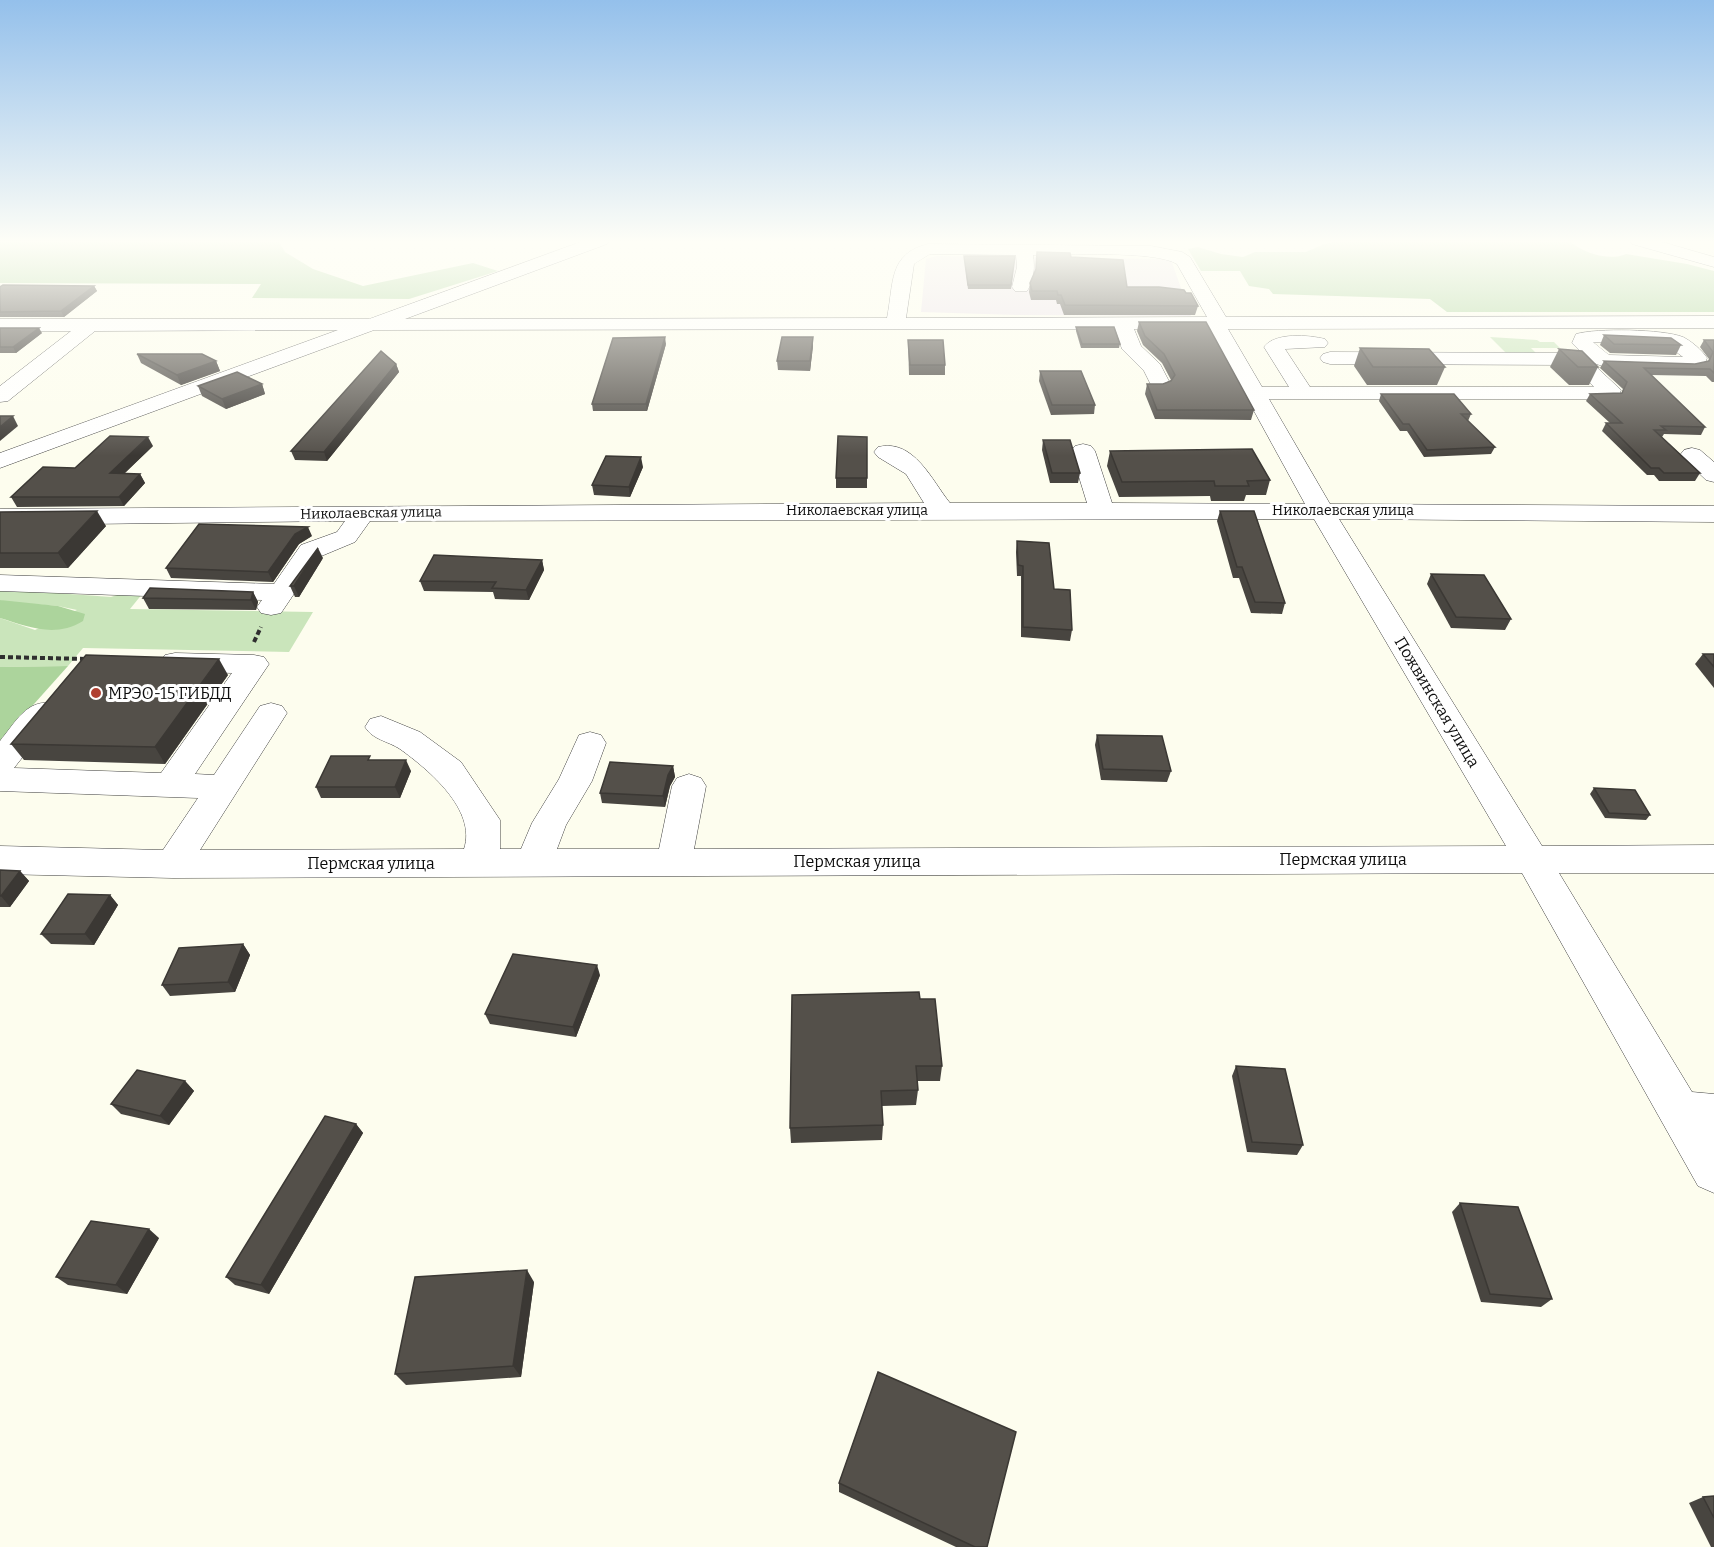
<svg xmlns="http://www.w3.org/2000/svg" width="1714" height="1547" font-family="Bitter,serif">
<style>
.industrial{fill:#ebe2ea}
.green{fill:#cae5bb}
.forest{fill:#acd49c}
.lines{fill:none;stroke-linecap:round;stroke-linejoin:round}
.minor-casing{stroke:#404040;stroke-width:1}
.path{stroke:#2f2f2f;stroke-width:4;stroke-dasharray:5 3;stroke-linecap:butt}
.minor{fill:#fff;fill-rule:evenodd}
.wall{fill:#484540}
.shaded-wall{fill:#3b3834}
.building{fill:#54504a;stroke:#3b3834;stroke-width:1.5}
.poi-dot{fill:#b04132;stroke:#fff;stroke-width:2}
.labels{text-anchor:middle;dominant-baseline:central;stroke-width:6;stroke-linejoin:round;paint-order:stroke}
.far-street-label{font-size:14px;fill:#0d0d0d;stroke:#fff}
.poi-label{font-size:16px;fill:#0d0d0d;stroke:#fff;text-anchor:start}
.street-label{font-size:16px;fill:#0d0d0d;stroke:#fff}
</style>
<rect width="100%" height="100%" fill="#fdfdee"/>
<polygon class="industrial" points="936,256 1165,259 1171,260 1181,288 1181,296 1191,316 1016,315 921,312 926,259"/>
<g class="green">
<polygon points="1490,337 1537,340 1540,342 1554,342 1560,348 1531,348 1536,353 1506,353"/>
<polygon points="0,589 111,597 126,592 143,593 130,609 313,612 289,652 83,648 68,666 0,667 0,618 35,630 77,610 58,606 6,602 0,600"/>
</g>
<g class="forest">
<polygon points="0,240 278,240 285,252 313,269 363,286 473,263 498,271 409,299 252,298 261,284 0,283"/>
<path d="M1343,240H1574L1572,243C1586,254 1610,261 1626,254L1687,264L1714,271V312H1447L1430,299L1273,294L1269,289L1249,286L1240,271H1201L1188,249L1198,247L1221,254L1243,257L1255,252H1306L1324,244Z"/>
<path d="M0,600L58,606L85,614L83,621C55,638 29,627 0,618Z"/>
<polygon points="68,666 0,742 0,667"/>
</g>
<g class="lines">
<g class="minor-casing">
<g id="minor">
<path d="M586,240H609L607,244L405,319L887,318C894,283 888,254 928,244L1151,246L1182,252L1190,257L1226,317L1714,316V328L1228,329L1262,387H1289L1264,347C1275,332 1309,335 1325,339L1328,343L1325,347L1285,349L1310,387H1594L1574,367L1567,365L1330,364L1323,362L1320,358L1323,354L1330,352L1568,353L1588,359L1572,343L1576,334C1596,328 1663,329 1683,337C1691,341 1702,350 1707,358L1704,366L1691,369L1605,367L1591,362L1621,390L1618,398L1610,399H1269L1330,504L1714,506V522L1339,519L1542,846L1714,845V873H1559L1692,1092L1714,1094V1193L1698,1186L1522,873L173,878L0,874V846L163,850L198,798L0,791V741C15,723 28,697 54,704L59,711L14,768L161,773L232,673L175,671L165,669L160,662L165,655L175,653L254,655L264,657L269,664L195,774L214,775L260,706L271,703L282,706L287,713L200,850L464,849C477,810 429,770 400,749C388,741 373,740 365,727L370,719L381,716L420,732L461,762L500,820V849H521L532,823L559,779L579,735L590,732L601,735L606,743L592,781L566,825L557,849H659L672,786L677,778L689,774L701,778L706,786L694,849L1506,846L1314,519L370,521L355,542L319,557L281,613L271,615L261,613L257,607L262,600L0,591V575L274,584L301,545L337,532L345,521L0,525V509L924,503L906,474L878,457L874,452L878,447C914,438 932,481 950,503H1087L1071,451L1075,446L1083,444L1091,446L1095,451L1112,503L1305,504L1209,329H1134L1141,346L1160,364L1171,385L1167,389L1160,391L1153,389L1144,371L1122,349L1115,329L374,330L0,468V453L338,330L95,331L8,401L0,402V386L71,331H0V319H369ZM930,254L1016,255L1017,267L1012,287L1015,291H1027C1034,280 1035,267 1033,255C1064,255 1155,250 1177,264L1207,317L906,318L914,264ZM1593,342L1667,345L1683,357L1609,355Z"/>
<polygon points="1630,240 1655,240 1714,257 1714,267 1632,244"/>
<polygon points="1692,448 1700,450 1714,462 1714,482 1706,480 1680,455 1684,450"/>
</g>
</g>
<g class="path">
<polyline points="254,642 261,627"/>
<polyline points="0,657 86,659"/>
</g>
<use href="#minor" class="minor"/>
</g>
<g class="wall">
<polygon points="964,256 1015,256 1011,289 968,289"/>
<polygon points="1071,257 1127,287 1186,293 1198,306 1195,315 1064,315 1060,304 1057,304 1056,300 1031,300 1029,292 1030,283"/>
<polygon points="94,286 97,291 64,317 0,317 0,287"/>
<polygon points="1139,322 1254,410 1251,420 1155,419 1145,394 1147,384 1163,384 1171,380 1162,363 1143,345 1137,331"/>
<polygon points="1076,327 1120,344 1119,348 1081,348 1076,331"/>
<polygon points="0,328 42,333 16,353 0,353"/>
<polygon points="1604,335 1681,345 1676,355 1610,353 1600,345"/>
<polygon points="908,340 945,365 945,375 909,375"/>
<polygon points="1704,340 1714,340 1714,382 1712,382 1706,376 1651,375 1705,427 1701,435 1664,434 1662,437 1700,473 1695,481 1659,481 1654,475 1647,475 1602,431 1606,423 1610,423 1586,401 1590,394 1622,393 1623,389 1600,368 1604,361 1695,364 1708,361 1709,359 1700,347"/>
<polygon points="666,344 647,411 593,411 592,404"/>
<polygon points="813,346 810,371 778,370 777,361"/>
<polygon points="1360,348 1445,367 1437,385 1367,385 1354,366"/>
<polygon points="1559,349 1598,367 1589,385 1569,385 1550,367"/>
<polygon points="137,354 216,361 220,371 181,385 141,363"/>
<polygon points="396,364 399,372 327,461 295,460 291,451"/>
<polygon points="1040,371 1095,405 1094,414 1051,415 1039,381"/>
<polygon points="262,384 265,394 226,409 202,396 198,386"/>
<polygon points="1381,394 1471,414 1468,421 1495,447 1491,454 1424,457 1407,431 1400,431 1379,401"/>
<polygon points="867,437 867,488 836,488 836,478"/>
<polygon points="1043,440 1080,473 1078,483 1050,483 1042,450"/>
<polygon points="153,446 124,474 140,474 145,483 124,506 17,507 11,497 75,468"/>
<polygon points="1110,451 1270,480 1266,495 1246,495 1244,501 1211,501 1210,496 1119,497 1107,466"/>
<polygon points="643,467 630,497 594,495 592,485"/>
<polygon points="1220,511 1285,603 1282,614 1251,613 1239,578 1233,578 1217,521"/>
<polygon points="0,512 106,526 68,568 0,568"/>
<polygon points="312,536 299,544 273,582 171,578 166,568"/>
<polygon points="1017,541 1054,589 1072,630 1070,641 1021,637 1021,576 1017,576 1016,552"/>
<polygon points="323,558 299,597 295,597 290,586"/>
<polygon points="542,560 544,570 529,600 495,599 493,592 424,591 420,581"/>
<polygon points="1431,574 1511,619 1505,630 1451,628 1427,584"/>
<polygon points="253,592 258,602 256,610 149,609 143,598"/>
<polygon points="1703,654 1714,654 1714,688 1695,664"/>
<polygon points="228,675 165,764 24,760 11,744"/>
<polygon points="1097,735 1171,771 1167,782 1101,780 1095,745"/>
<polygon points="372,760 411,771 400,798 321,798 316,787"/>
<polygon points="673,766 675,777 670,786 665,807 602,803 600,793"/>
<polygon points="1594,788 1650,815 1646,820 1605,818 1590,794"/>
<polygon points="0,870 20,871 29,881 10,907 0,907"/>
<polygon points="110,895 118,905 94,945 51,944 41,934"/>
<polygon points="243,944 250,955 235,992 170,996 162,985"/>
<polygon points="600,975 576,1037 490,1024 485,1014"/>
<polygon points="920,999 942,1066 940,1081 917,1081 918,1090 916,1105 882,1106 883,1125 882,1140 791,1143 790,1128"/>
<polygon points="1236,1066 1303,1145 1297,1155 1247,1152 1232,1076"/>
<polygon points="185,1081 194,1091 169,1125 121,1114 111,1104"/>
<polygon points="356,1124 363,1133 269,1294 235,1285 226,1277"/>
<polygon points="1460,1203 1552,1299 1541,1307 1481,1302 1452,1212"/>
<polygon points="159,1238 127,1294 68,1285 56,1277"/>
<polygon points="534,1282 521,1377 406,1385 395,1374"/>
<polygon points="839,1483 987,1547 956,1547 839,1492"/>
<polygon points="1714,1496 1714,1547 1711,1547 1689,1503 1703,1497"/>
</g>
<g class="shaded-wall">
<polygon points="94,286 97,291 64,317 61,311"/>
<polygon points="39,328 42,333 16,353 13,347"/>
<polygon points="665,337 666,344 647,411 646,404"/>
<polygon points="813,337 813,346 810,371 810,361"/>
<polygon points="216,361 220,371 181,385 177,375"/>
<polygon points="396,364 399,372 327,461 324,452"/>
<polygon points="262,384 265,394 226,409 222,399"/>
<polygon points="13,416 18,426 0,441 0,427"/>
<polygon points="148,437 153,446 115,482 110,473"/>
<polygon points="641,457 643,467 630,497 629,487"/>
<polygon points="140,474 145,483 124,506 119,497"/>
<polygon points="97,511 106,526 68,568 58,553"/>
<polygon points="308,527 312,536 299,544 273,582 268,572 295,534"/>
<polygon points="318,548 323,558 299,597 294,586"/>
<polygon points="542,560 544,570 529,600 526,590"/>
<polygon points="253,592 258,602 256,610 251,600"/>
<polygon points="219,659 228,675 165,764 155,747"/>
<polygon points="406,760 411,771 400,798 395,787"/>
<polygon points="673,766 675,777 670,786 665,807 663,796 668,775"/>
<polygon points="20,871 29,881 10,907 1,896"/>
<polygon points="110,895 118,905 94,945 85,934"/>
<polygon points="243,944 250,955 235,992 228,982"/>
<polygon points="597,965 600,975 576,1037 573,1027"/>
<polygon points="185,1081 194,1091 169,1125 160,1116"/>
<polygon points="356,1124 363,1133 269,1294 261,1285"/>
<polygon points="149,1229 159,1238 127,1294 116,1285"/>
<polygon points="527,1270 534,1282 521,1377 513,1366"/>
</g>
<g class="building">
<polygon points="1037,252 1070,253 1071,257 1123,260 1127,287 1159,287 1184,290 1186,293 1191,293 1198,306 1065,305 1061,295 1058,295 1057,291 1032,291 1030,283 1036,269"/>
<polygon points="964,256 1015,256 1011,285 968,285"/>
<polygon points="3,285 94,286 61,311 0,312 0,287"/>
<polygon points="1139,322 1206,322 1254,410 1157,410 1147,384 1163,384 1171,381 1175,375 1164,354 1145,336"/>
<polygon points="1076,327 1114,327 1120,344 1082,344"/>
<polygon points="0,328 39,328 13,347 0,347"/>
<polygon points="1604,335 1671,338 1681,345 1614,344"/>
<polygon points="665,337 646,404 592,404 613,338"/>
<polygon points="782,337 813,337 810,361 777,361"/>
<polygon points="908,340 943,340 945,365 910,365"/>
<polygon points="1704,340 1714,340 1714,373 1710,369 1644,368 1705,427 1661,426 1666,430 1654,430 1700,473 1664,473 1659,468 1651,468 1606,423 1622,423 1590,394 1622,393 1627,382 1604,361 1695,364 1709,361 1713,352"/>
<polygon points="1360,348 1429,349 1445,367 1373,367"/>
<polygon points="1559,349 1582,351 1598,367 1578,367"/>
<polygon points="381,351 396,364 324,452 291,451"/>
<polygon points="137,354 202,354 216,361 177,375"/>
<polygon points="1040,371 1081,371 1095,405 1052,405"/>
<polygon points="237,372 262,384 222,399 198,386"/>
<polygon points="1381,394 1454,394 1471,414 1461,414 1495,447 1427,450 1409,424 1403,424"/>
<polygon points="0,416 13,416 0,427"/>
<polygon points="110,436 148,437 110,473 140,474 119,497 11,497 43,467 75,468"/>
<polygon points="838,436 867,437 867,478 836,478"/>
<polygon points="1043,440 1070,440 1080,473 1052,473"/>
<polygon points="1252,449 1270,480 1247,481 1249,486 1215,486 1214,481 1122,482 1110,451"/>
<polygon points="606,456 641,457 629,487 592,485"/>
<polygon points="97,511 58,553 0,553 0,512"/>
<polygon points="1220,511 1254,511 1285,603 1255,602 1242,567 1237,567"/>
<polygon points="199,524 308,527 295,534 268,572 166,568"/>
<polygon points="1017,541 1049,543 1054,589 1070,590 1072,630 1023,627 1023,566 1018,565"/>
<polygon points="318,548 294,586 290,586"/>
<polygon points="434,555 542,560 526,590 492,588 496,582 420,581"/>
<polygon points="1431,574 1484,575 1511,619 1456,617"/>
<polygon points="150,588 253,592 251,600 143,598"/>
<polygon points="1703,654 1714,654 1714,667"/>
<polygon points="86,655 219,659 155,747 11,744"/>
<polygon points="1097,735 1162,736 1171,771 1103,769"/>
<polygon points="331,756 370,756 368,760 406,760 395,787 316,787"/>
<polygon points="610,762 673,766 668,775 663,796 600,793"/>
<polygon points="1594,788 1635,790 1650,815 1609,813"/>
<polygon points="0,870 20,871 1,896 0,896"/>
<polygon points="68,894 110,895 85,934 41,934"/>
<polygon points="243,944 228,982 162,985 179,948"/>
<polygon points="513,954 597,965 573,1027 485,1014"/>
<polygon points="919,992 920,999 935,999 942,1066 916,1066 918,1090 881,1091 883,1125 790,1128 792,995"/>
<polygon points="1236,1066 1285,1069 1303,1145 1252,1142"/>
<polygon points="137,1070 185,1081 160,1116 111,1104"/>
<polygon points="325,1116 356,1124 261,1285 226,1277"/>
<polygon points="1460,1203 1518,1207 1552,1299 1490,1294"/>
<polygon points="91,1221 149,1229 116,1285 56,1277"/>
<polygon points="527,1270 513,1366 395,1374 415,1277"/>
<polygon points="878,1372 1016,1432 987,1547 975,1547 839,1483"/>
<polygon points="1714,1496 1714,1518 1703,1497"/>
</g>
<linearGradient id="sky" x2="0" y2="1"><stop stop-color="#94c0eb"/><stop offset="0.53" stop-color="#fefef7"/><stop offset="1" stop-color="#fefef7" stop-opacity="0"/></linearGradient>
<rect width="1714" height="456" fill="url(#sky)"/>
<circle class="poi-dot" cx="96" cy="693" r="6"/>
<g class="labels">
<g class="far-street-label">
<text x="857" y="510">Николаевская улица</text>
<text x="1343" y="510">Николаевская улица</text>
<text transform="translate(371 513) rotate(-1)">Николаевская улица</text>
</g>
<g class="poi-label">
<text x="108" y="693">МРЭО-15 ГИБДД</text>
</g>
<g class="street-label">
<text transform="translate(1437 702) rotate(59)">Пожвинская улица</text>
<text x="1343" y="859">Пермская улица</text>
<text x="857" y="861">Пермская улица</text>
<text x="371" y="863">Пермская улица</text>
</g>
</g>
</svg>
